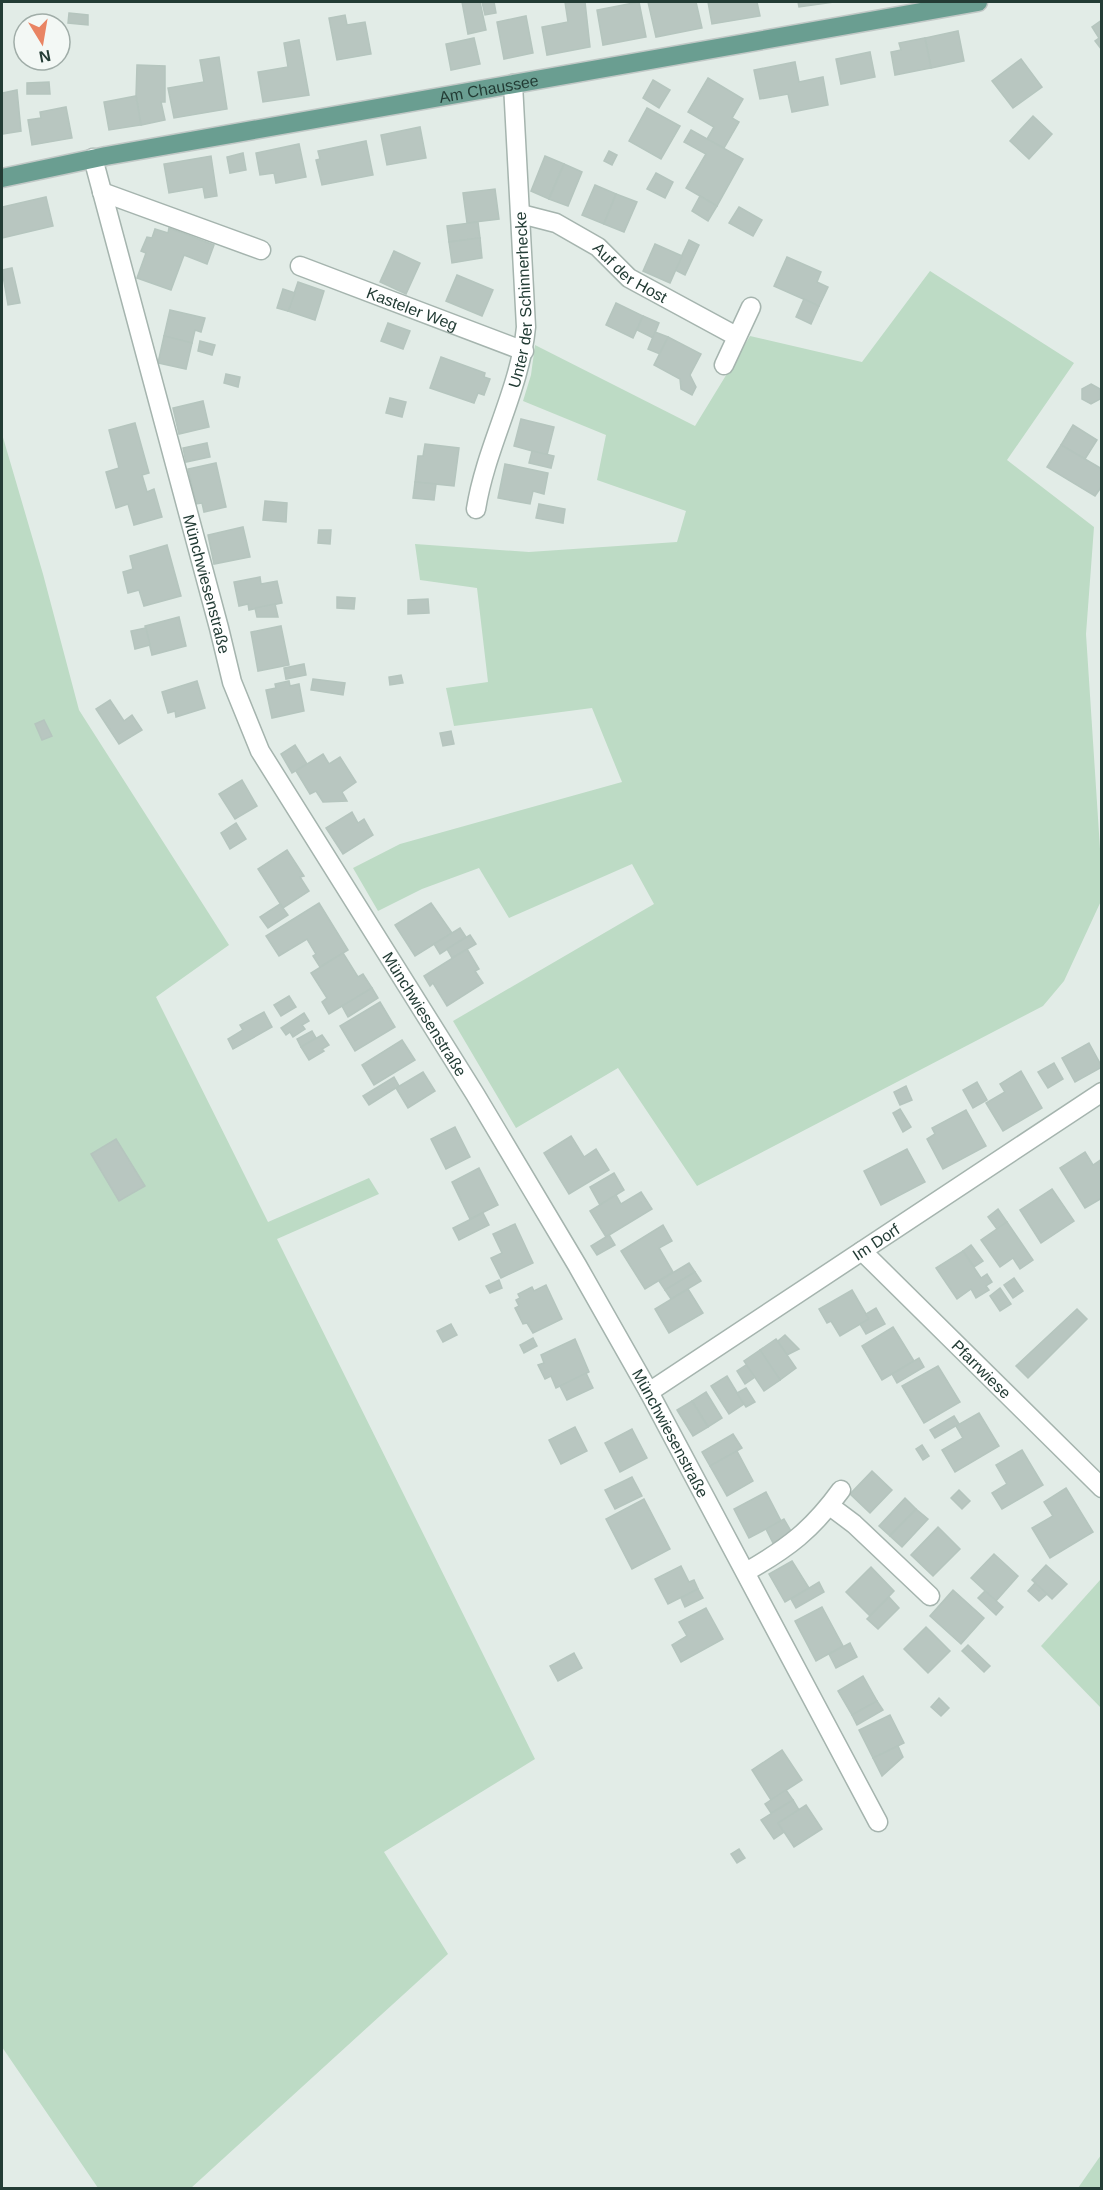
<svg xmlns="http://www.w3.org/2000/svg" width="1103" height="2190" font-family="Helvetica,sans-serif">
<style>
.green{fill:#bddbc5}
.building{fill:#b8c6c0;stroke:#b5c5be;stroke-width:1.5}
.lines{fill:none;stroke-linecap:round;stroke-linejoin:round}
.minor-casing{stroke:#a5b4ae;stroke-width:21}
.primary-casing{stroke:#c1c8c6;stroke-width:21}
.minor{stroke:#fff;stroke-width:18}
.primary{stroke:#6a9e91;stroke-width:18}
.labels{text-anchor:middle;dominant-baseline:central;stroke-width:6;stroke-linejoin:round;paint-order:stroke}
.street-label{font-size:16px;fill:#233c35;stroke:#f3f8f5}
</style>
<rect width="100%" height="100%" fill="#e2ece7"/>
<g class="green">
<polygon points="930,271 1074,363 1007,460 1094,527 1086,634 1101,864 1101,901 1064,981 1043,1006 697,1186 618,1068 516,1128 453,1021 654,904 632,864 509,918 479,868 422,889 378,911 353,868 400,844 622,782 592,708 454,726 446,688 488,682 477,588 420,580 415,544 529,552 677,542 686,511 597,480 606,435 523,401 531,375 535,345 695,426 750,336 862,362"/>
<polygon points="2,434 43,574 79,710 229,945 156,997 268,1222 369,1178 379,1194 277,1239 535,1759 384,1852 448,1954 191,2188 98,2188 2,2047"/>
<polygon points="1101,1579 1101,1708 1041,1646"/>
<polygon points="1101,2155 1101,2188 1078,2188"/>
</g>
<g class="building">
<polygon points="462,2 480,2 486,30 468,34"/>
<polygon points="482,2 494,2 496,13 485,15"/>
<polygon points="565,2 585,2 590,47 547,55 542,27 568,22"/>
<polygon points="639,2 646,37 603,45 597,10"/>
<polygon points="648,2 696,2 702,28 656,37"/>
<polygon points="708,2 757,2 760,16 712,24"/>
<polygon points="798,2 834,2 799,7"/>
<polygon points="69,13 88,15 88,25 68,23"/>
<polygon points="345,15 347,25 365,22 371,54 337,60 329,18"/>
<polygon points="526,16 533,53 504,59 497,22"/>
<polygon points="1102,20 1102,50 1095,41 1099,38 1092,27"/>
<polygon points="958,31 964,61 931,68 925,38"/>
<polygon points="474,38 480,64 451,70 446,44"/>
<polygon points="925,38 931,68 895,75 891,52 901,50 899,43"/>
<polygon points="299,40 309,95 263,102 258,72 288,67 284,43"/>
<polygon points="870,52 875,77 841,84 836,59"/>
<polygon points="219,57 227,109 174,118 168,88 204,82 200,60"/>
<polygon points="1021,59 1042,87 1013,108 992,81"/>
<polygon points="795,62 799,82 823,77 828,105 792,112 788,94 760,99 754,70"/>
<polygon points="137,65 165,66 165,102 161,102 165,120 141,125 136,96"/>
<polygon points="708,78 743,99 732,118 739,122 724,148 707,139 714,127 688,112"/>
<polygon points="653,80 670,90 659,108 643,98"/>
<polygon points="49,82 50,94 27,94 27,83"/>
<polygon points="17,90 21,131 2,134 2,93"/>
<polygon points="136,96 141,125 109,130 104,102"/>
<polygon points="66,107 72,138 32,145 28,120 41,118 40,112"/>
<polygon points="647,108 680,126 661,159 629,141"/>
<polygon points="1033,116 1052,134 1029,159 1010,141"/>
<polygon points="420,127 426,158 387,165 381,135"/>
<polygon points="691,130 743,159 717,206 686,188 706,154 684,142"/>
<polygon points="366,141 373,175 322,185 316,160 320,159 318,151"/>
<polygon points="299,144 306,177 276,183 274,173 260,175 256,153"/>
<polygon points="609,151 617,155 612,165 604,161"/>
<polygon points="243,153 246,170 230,173 227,157"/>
<polygon points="211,156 217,196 205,198 203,187 169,193 164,164"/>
<polygon points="545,156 564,164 549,199 531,191"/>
<polygon points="564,164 582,172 568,206 549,199"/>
<polygon points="656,173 673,182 665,198 647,189"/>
<polygon points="595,185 616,194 604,224 582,215"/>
<polygon points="495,189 499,219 467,223 463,193"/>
<polygon points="616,194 637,202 624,232 604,224"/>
<polygon points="700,196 717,206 708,221 692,211"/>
<polygon points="46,197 53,226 2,238 2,207"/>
<polygon points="739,207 762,220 753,236 729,223"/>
<polygon points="478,222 480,238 449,242 447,226"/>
<polygon points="169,228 214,245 207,264 184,255 171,290 137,278 146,253 141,251 147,237 152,238 155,229 168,233"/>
<polygon points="480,238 482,258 452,263 449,242"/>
<polygon points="689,240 699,245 685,275 675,270"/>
<polygon points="655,244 682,256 670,283 643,271"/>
<polygon points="394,251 420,263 406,294 380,282"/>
<polygon points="787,257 821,272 817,282 828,287 819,306 774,286"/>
<polygon points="12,268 20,303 8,305 2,270"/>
<polygon points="457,275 493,290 482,316 446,301"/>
<polygon points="298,282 324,291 315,320 288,311"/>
<polygon points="283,289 295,293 288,311 277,308"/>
<polygon points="804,299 819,306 811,324 796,317"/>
<polygon points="616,303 643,316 633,338 606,325"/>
<polygon points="170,310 205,318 201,332 195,330 192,343 164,336"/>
<polygon points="643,316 659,323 653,338 637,330"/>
<polygon points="388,323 410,331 403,349 381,341"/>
<polygon points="655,332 668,337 660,354 648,349"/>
<polygon points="164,336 192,343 186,369 158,363"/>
<polygon points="668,337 701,354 690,375 696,387 692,395 681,389 680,379 654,365"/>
<polygon points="200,341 215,345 212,355 198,351"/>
<polygon points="441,357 485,373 484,377 490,379 484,395 478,393 474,403 430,388"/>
<polygon points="226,374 240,377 238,387 224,383"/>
<polygon points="1091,384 1100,389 1100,399 1091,404 1082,399 1082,389"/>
<polygon points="390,398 406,402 402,417 386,413"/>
<polygon points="203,401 209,427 179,434 173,408"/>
<polygon points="521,419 554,427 547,455 514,446"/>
<polygon points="135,423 149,473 142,475 147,492 154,489 162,517 134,525 128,504 116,508 106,472 119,468 109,430"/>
<polygon points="1073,425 1097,440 1085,459 1061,445"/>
<polygon points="207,443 210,457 186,462 183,448"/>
<polygon points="425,444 459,448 454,486 415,482 418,456 423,456"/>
<polygon points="1061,445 1102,469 1102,486 1095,496 1047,467"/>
<polygon points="532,451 554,456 551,468 529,463"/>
<polygon points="216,463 226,507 204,512 202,503 196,504 188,469"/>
<polygon points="505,464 548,473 544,494 533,491 530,504 498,498"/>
<polygon points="415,482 436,484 434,500 413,498"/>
<polygon points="265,501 287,503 286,522 263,520"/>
<polygon points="539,504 565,509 563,523 536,518"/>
<polygon points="243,527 250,557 214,564 208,535"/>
<polygon points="319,530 331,530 330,544 318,543"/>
<polygon points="167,545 181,596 144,606 139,590 128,593 123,572 133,569 130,556"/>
<polygon points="260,577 261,584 277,581 282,603 249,610 248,604 239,606 234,582"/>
<polygon points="337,597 355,598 354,609 337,608"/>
<polygon points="428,599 429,613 408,614 408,600"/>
<polygon points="275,604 278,617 257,617 255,608"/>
<polygon points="179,617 186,646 152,655 145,626"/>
<polygon points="281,626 289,665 258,671 251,632"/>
<polygon points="146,628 150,645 135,649 131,631"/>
<polygon points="304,664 306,675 286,679 284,668"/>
<polygon points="401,675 403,683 390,685 389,677"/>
<polygon points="313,679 345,683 343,695 311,690"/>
<polygon points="197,681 205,708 176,717 175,711 168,713 162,692"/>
<polygon points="289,681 290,686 299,684 304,711 272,718 266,690 276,688 275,684"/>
<polygon points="110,700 124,721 132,715 142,730 119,744 96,709"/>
<polygon points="44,720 52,736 42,740 35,724"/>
<polygon points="451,731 454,744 443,746 440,733"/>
<polygon points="295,745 307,764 292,773 281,754"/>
<polygon points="323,754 329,764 340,757 356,782 342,792 347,801 323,802 316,791 310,794 296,771"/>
<polygon points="242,780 257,806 235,819 219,794"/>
<polygon points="352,812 358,823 364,819 373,835 343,854 326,828"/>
<polygon points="236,823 246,839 230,849 221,833"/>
<polygon points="287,850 304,876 300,877 309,891 283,908 258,869"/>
<polygon points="319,903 348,950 320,967 313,956 316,954 307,939 279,956 266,936"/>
<polygon points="431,903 452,933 415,956 395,925"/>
<polygon points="280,904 288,915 268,928 260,917"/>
<polygon points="460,928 466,937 440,954 434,944"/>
<polygon points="470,935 476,944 452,958 447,949"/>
<polygon points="467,949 479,969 475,971 483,983 447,1006 433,983 430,986 424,976"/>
<polygon points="343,953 358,977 363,974 372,988 329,1014 322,1002 327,998 311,973"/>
<polygon points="372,988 378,998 348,1017 342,1006"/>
<polygon points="289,996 296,1007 281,1016 274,1005"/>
<polygon points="380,1002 395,1027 355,1051 340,1026"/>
<polygon points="264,1012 272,1027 233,1049 228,1039 243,1030 240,1025"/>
<polygon points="304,1013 309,1021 302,1025 305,1029 293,1037 290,1032 286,1035 281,1028"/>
<polygon points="312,1031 316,1038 301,1047 297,1039"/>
<polygon points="322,1035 329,1045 322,1049 324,1051 309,1060 301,1047"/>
<polygon points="402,1040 415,1060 374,1085 362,1065"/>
<polygon points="1089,1043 1102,1067 1075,1082 1062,1058"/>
<polygon points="1054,1063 1063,1079 1048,1088 1038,1072"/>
<polygon points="1021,1071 1042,1108 1003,1131 986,1103 1005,1092 1000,1084"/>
<polygon points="423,1072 435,1091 408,1108 396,1088"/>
<polygon points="394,1077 399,1086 369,1105 363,1096"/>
<polygon points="977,1082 987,1100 973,1108 963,1090"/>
<polygon points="906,1086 912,1100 900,1105 894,1092"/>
<polygon points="900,1109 911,1127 903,1132 893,1113"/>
<polygon points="966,1110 986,1146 943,1169 927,1139 935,1134 932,1128"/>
<polygon points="455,1127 470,1157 446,1169 431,1139"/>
<polygon points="571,1136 584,1157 596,1149 609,1170 569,1194 544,1153"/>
<polygon points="116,1139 145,1186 119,1201 91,1154"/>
<polygon points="907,1149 925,1182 881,1205 864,1171"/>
<polygon points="1085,1152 1093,1165 1102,1159 1102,1198 1085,1208 1060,1168"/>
<polygon points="479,1168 498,1205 470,1219 452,1182"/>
<polygon points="614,1173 624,1190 600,1205 590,1187"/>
<polygon points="1052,1189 1074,1221 1041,1243 1020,1210"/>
<polygon points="641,1192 652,1209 606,1237 590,1211 616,1195 621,1204"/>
<polygon points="998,1209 1007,1222 997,1229 988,1217"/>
<polygon points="483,1213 489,1225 459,1240 453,1228"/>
<polygon points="1007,1222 1033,1260 1020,1269 1013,1258 1000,1267 981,1240"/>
<polygon points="515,1224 533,1263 501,1278 491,1258 502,1253 493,1234"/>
<polygon points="663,1225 672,1241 659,1248 673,1272 645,1289 621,1251"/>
<polygon points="609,1235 615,1245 597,1255 591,1246"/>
<polygon points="971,1245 983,1261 974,1267 963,1251"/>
<polygon points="963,1251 981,1278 987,1274 992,1282 986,1286 989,1290 976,1298 971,1289 957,1299 936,1268"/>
<polygon points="689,1263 695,1272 665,1290 659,1281"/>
<polygon points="695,1272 701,1281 671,1299 665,1290"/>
<polygon points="1014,1278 1023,1291 1013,1298 1004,1285"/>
<polygon points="499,1280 502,1288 490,1293 486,1286"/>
<polygon points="546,1285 562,1319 533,1333 527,1323 523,1324 515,1308 519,1306 516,1300 520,1298 518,1294 532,1287 534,1291"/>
<polygon points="1000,1288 1011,1304 1000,1311 990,1296"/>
<polygon points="688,1289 703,1313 669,1333 655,1309"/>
<polygon points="852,1290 869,1319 840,1336 831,1321 827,1323 819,1309"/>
<polygon points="876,1308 885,1324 866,1334 860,1324 869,1319 866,1314"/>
<polygon points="1077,1309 1087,1319 1028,1378 1016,1366"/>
<polygon points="451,1324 457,1335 443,1342 437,1331"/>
<polygon points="893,1327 914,1361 882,1380 862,1346"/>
<polygon points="785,1335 799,1349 787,1355 778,1341"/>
<polygon points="533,1338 537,1346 524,1353 520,1345"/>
<polygon points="575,1339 589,1372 556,1388 551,1376 545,1379 538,1365 544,1363 541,1355"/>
<polygon points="776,1339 796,1368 780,1380 760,1350"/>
<polygon points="760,1350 780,1380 764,1391 744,1361"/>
<polygon points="919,1358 924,1367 897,1383 892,1374"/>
<polygon points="746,1365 755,1377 745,1384 737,1371"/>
<polygon points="938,1366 960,1402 924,1423 902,1386"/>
<polygon points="586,1373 593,1388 567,1400 560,1386"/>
<polygon points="727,1376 744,1404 729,1414 711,1386"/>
<polygon points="746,1388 755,1402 746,1407 737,1393"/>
<polygon points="706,1392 722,1418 708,1427 692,1401"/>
<polygon points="692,1401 708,1427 693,1436 677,1410"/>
<polygon points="979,1413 999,1446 955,1472 942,1450 963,1438 956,1426"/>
<polygon points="954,1416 959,1424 935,1438 930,1430"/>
<polygon points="575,1427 587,1451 561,1464 549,1440"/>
<polygon points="632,1429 647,1458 620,1472 605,1443"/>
<polygon points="733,1434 742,1448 710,1466 702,1452"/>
<polygon points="922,1445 929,1456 923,1460 916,1449"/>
<polygon points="1022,1450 1043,1485 1002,1509 992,1493 1007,1484 996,1465"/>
<polygon points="737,1451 753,1481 727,1496 710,1466"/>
<polygon points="872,1471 892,1490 870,1513 850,1494"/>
<polygon points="632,1477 642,1496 615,1509 605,1490"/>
<polygon points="1066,1488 1093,1532 1050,1558 1032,1528 1053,1516 1044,1502"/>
<polygon points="959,1490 970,1501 962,1509 951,1498"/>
<polygon points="766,1492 781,1521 749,1538 734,1509"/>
<polygon points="905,1498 916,1509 890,1536 879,1526"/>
<polygon points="644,1499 670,1549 632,1569 606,1519"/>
<polygon points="916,1509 928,1519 902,1547 890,1536"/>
<polygon points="784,1519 792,1533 773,1543 766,1529"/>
<polygon points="938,1527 960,1549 933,1576 911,1555"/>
<polygon points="994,1554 1018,1576 996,1601 971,1578"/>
<polygon points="792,1561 809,1588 785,1602 769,1574"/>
<polygon points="1046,1565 1067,1584 1052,1599 1032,1580"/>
<polygon points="681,1566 689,1582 694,1580 698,1589 668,1604 655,1579"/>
<polygon points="871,1567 894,1591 870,1616 846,1592"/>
<polygon points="819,1582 824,1592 796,1608 791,1599"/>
<polygon points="1035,1583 1047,1594 1039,1601 1028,1591"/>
<polygon points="698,1589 703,1598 685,1607 681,1598"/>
<polygon points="953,1590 984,1618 961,1644 930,1616"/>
<polygon points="985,1591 1003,1607 996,1615 978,1598"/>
<polygon points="889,1597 899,1608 878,1629 867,1619"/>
<polygon points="822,1607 843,1646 816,1661 795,1621"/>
<polygon points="706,1608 723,1639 681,1662 672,1645 687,1636 679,1622"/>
<polygon points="926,1627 950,1651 928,1673 904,1649"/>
<polygon points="850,1643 857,1657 836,1668 829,1654"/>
<polygon points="968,1645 990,1666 984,1672 962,1651"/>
<polygon points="574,1653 582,1668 558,1681 550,1666"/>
<polygon points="863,1676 877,1701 852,1715 838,1691"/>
<polygon points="939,1698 949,1708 941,1716 931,1707"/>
<polygon points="877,1701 883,1710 857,1725 852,1715"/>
<polygon points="890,1715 904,1743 873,1758 859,1730"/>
<polygon points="898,1746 903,1757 882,1776 873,1758"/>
<polygon points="782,1750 802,1780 771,1800 752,1770"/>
<polygon points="786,1790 793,1800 771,1813 765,1804"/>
<polygon points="793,1800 799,1810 778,1823 784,1832 774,1839 761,1820"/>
<polygon points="806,1805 822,1829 794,1847 778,1823"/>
<polygon points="739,1849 745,1858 737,1863 731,1854"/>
</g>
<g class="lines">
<g class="minor-casing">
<g id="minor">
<path id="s1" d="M93,158L219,628L232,682L260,751L475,1094L577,1265L649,1392L878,1822"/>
<polyline points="102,192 261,250"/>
<path id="s2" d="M521,214L556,223L598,247L629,278L736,336"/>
<path id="s3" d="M300,266L524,351"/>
<polyline points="724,365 751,307"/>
<path id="s4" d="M476,509C486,446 520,390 526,327L513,84"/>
<path id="s5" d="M862,1251L1102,1488"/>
<path id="s6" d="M649,1392L1102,1092"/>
<polyline points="830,1506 854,1524 930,1596"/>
<path d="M746,1572C788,1548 812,1530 841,1490"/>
</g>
</g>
<g class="primary-casing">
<g id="primary">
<path id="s7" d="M2,178L106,156L978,2"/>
</g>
</g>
<use href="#minor" class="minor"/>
<use href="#primary" class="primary"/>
</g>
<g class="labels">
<g class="street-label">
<text stroke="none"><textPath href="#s7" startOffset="495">Am Chaussee</textPath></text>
<text stroke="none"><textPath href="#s2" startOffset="126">Auf der Host</textPath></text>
<text stroke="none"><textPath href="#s4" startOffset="216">Unter der Schinnerhecke</textPath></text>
<text stroke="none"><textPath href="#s3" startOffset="120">Kasteler Weg</textPath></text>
<text stroke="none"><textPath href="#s1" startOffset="441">Münchwiesenstraße</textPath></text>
<text stroke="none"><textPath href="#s1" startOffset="927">Münchwiesenstraße</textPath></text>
<text stroke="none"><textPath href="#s6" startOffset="272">Im Dorf</textPath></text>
<text stroke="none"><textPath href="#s5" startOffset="168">Pfarrwiese</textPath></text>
<text stroke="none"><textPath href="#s1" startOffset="1413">Münchwiesenstraße</textPath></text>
</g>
</g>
<rect width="1103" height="2190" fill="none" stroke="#233c35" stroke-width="6"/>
<g transform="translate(42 42) rotate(169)"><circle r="28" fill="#f3f8f5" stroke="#a0ada8" stroke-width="1.5"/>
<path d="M0-4.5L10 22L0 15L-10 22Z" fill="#e98463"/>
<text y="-9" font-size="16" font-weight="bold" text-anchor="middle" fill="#233c35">N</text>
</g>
</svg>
